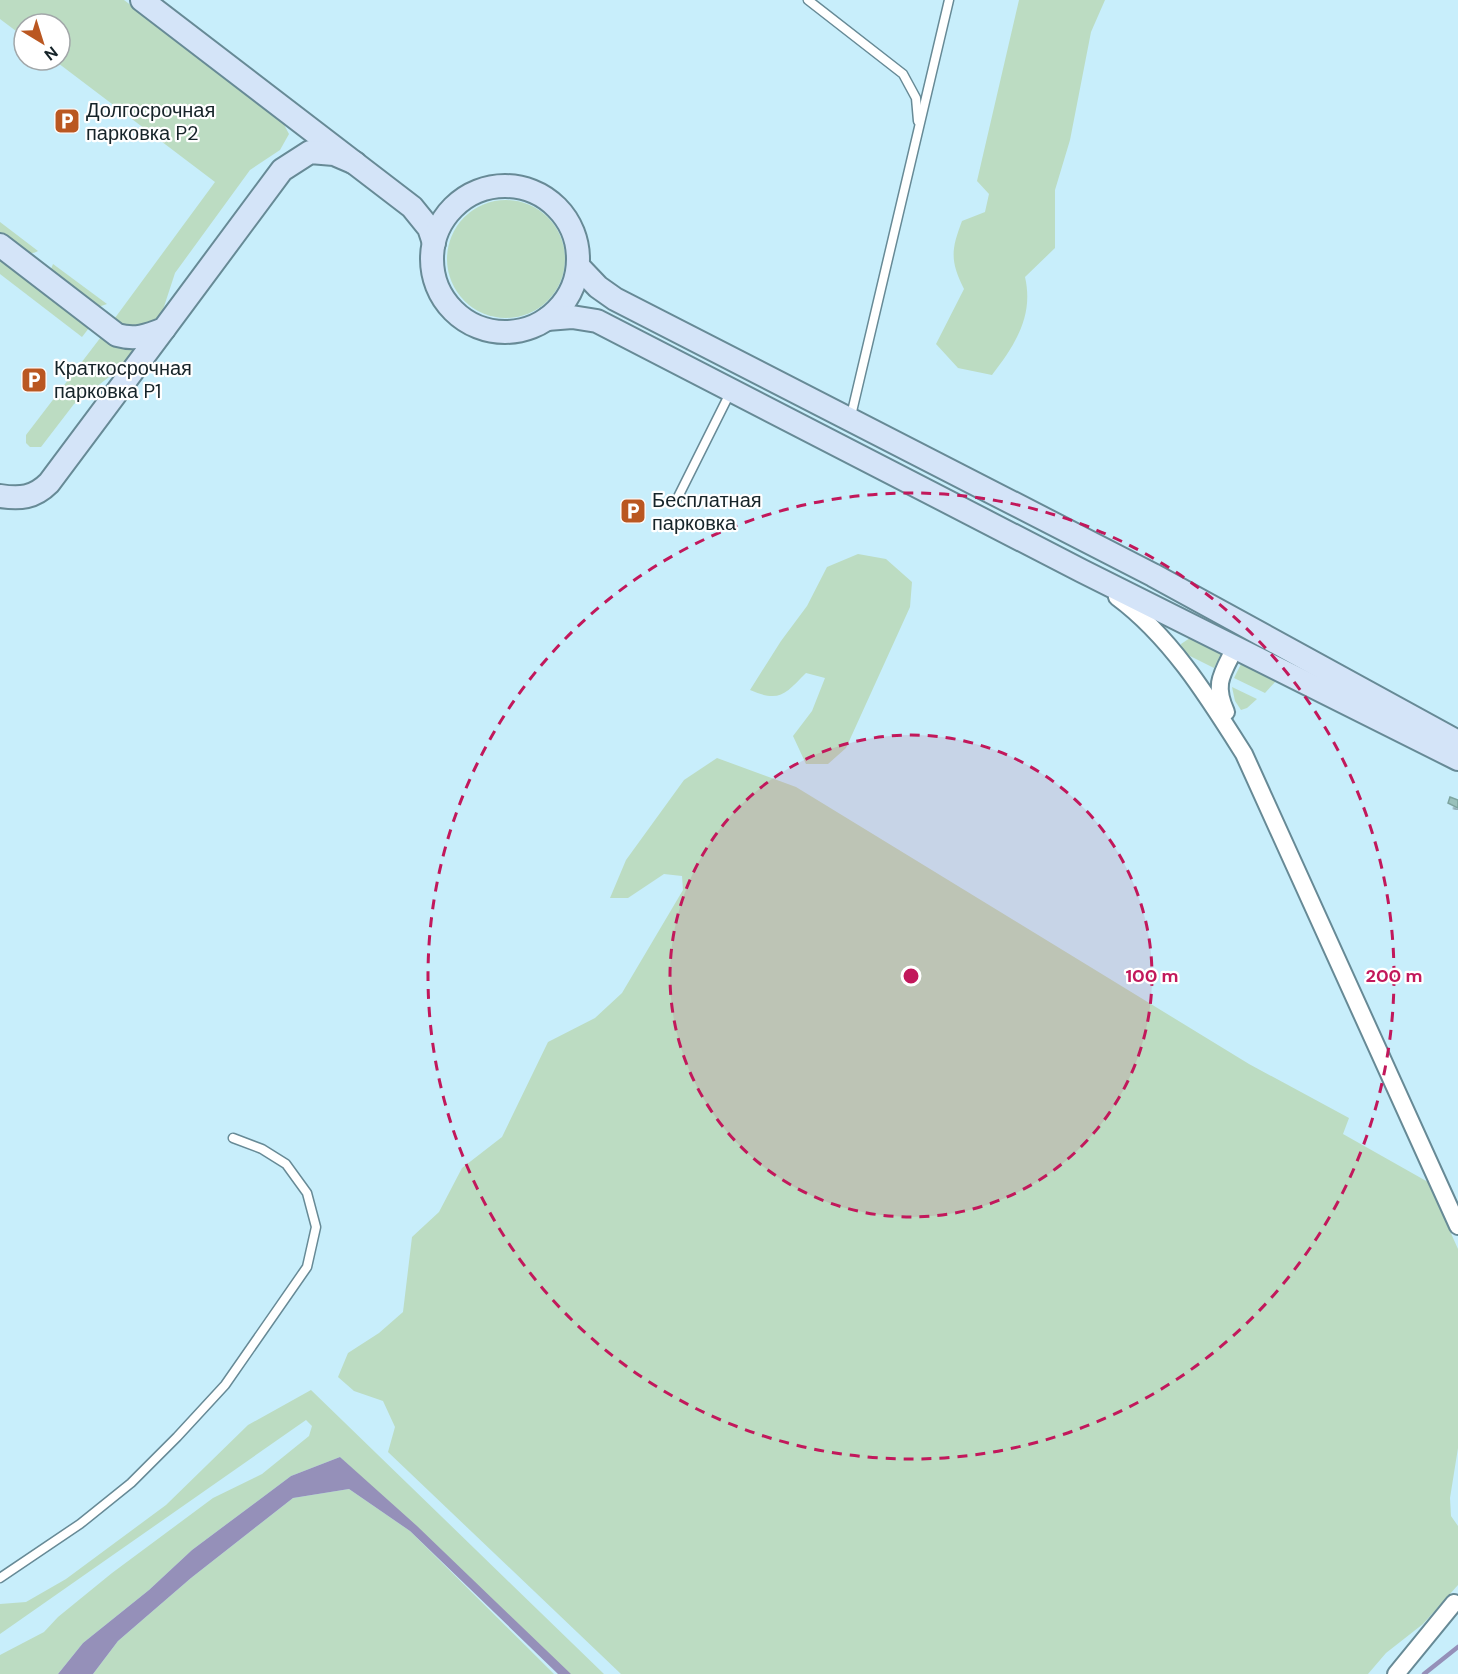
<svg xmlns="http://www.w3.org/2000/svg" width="1458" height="1674" font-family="'DM Sans',sans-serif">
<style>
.green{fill:#bcdcc2}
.water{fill:#9590b9}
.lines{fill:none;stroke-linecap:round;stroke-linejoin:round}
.stream{stroke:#9590b9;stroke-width:4.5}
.building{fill:#99c1bb;stroke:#7da49f;stroke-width:1.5;filter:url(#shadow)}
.lane-casing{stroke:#678a96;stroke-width:11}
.street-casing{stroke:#678a96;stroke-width:20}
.secondary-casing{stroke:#678a96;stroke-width:26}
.lane{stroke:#fff;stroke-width:8}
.street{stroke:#fff;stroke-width:16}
.secondary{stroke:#d4e4f8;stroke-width:22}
.ring{fill:none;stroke:#c2185b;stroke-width:3;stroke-dasharray:10 8}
.labels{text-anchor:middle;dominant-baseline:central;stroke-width:4.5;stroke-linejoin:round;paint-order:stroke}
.poi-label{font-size:20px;fill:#162429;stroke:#fff;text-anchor:start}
.centre{fill:#c2185b;stroke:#fff;stroke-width:3}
.ring-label{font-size:18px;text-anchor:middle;font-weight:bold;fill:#c2185b;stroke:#fff;stroke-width:4.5;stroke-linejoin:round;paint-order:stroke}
</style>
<defs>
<filter id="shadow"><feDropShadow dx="5.5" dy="5.5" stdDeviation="0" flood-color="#0004"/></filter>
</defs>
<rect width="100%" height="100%" fill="#c8eefb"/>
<g class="green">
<polygon points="0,0 124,0 281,119 289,134 280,150 250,170 175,273 159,322 129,332 112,322 215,182 54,60 60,60 60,24 24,24 24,37 0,19"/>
<path d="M1019,0H1105L1091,32L1070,140L1055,190V248L1025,277C1034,316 1015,345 992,375L958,368L936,344L964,289C950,261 951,250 962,221L985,212L989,194L977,181Z"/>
<circle cx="506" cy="259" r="59"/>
<path d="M0,222L38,251C24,259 11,243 0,235Z"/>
<polygon points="0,254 92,324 82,337 0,274"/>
<polygon points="53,264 107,304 95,308 55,277 51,269"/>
<polygon points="104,333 145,344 135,357 74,404 41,447 30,447 26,443 26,435"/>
<path d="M858,554L886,559L912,582L910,607L846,748L828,764H806L793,736L812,711L825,678L806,673C785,694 780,703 750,690L781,641L807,606L827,567Z"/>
<polygon points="1190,638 1221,654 1214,668 1182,652 1181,644"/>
<polygon points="1241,664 1276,681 1265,693 1234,678"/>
<polygon points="1232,687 1257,699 1247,708 1241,710 1235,701"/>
<polygon points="717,758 796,787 1249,1064 1349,1118 1343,1134 1428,1182 1458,1249 1458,1448 1450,1498 1451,1516 1458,1526 1458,1585 1423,1624 1386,1653 1368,1674 621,1674 388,1452 395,1427 383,1401 354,1391 338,1377 348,1353 379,1333 403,1312 412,1237 439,1212 462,1168 502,1137 548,1042 595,1018 622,993 683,890 682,876 664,874 628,898 610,898 626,860 684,780"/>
<polygon points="311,1390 604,1674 570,1674 340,1457 291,1476 192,1550 149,1590 83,1643 58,1674 0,1674 0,1655 44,1632 58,1617 112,1573 213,1498 262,1474 309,1436 312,1426 306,1420 0,1634 0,1604 26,1602 66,1579 166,1505 248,1425"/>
<polygon points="349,1489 410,1531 554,1674 93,1674 118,1641 191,1578 293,1498"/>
</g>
<polygon class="water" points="340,1457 417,1526 571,1674 558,1674 410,1531 349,1489 293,1498 191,1578 118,1641 93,1674 58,1674 83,1643 149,1590 192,1550 291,1476"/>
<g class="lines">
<polyline class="stream" points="1424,1674 1458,1647"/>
</g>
<polygon class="building" points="1450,797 1458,800 1458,808 1448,803"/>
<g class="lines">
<g class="lane-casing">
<g id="lane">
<polyline points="808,0 903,74 916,98 918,121"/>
<polyline points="850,420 949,0"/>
<polyline points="678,497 731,391"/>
<polyline points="0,1578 80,1524 131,1483 177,1437 225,1385 307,1267 316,1227 307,1193 286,1164 262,1149 233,1138"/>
</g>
</g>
<g class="street-casing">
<g id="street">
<path d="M1117,597C1171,637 1208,697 1244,754L1458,1226"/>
<path d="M1226,712C1213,684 1222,674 1235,648"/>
<polyline points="1396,1674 1454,1603"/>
</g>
</g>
<g class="secondary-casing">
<g id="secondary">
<polyline points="142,0 412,207 429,228 434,243"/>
<circle cx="505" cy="259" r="73"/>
<path d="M0,245L117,335C135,340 147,336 164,329L282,170L310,152L334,154L355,163"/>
<polyline points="578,266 598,287 615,299 1153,575 1458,742"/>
<polyline points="547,319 572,317 597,321 1082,571 1458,759"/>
<path d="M0,496C20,499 34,498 49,483L164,329"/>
</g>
</g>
<use href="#lane" class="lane"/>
<use href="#street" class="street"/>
<use href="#secondary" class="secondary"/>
</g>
<circle cx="911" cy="976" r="241" fill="#c2185b" fill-opacity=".12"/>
<g class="ring">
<circle cx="911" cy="976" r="241"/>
<circle cx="911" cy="976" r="483"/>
</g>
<defs>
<g id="parking-square" transform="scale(1.35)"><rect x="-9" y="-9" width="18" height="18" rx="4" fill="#ba5721" stroke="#fff"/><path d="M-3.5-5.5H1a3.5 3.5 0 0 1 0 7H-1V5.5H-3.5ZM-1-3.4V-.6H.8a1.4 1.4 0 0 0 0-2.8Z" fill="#fff"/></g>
</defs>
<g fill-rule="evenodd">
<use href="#parking-square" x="67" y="121"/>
<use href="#parking-square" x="34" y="380"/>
<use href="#parking-square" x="633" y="511"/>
</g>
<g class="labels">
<g class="poi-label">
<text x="86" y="110">Долгосрочная<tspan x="86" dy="23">парковка P2</tspan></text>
<text x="54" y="368">Краткосрочная<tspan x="54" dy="23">парковка P1</tspan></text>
<text x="652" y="500">Бесплатная<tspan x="652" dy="23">парковка</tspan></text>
</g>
</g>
<circle cx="911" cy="976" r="9" class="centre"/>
<g class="ring-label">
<text x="1152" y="982">100 m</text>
<text x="1394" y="982">200 m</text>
</g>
<g transform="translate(42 42) rotate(142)"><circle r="28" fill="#ffffff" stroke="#a2a7a9" stroke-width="1.5"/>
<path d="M0-4.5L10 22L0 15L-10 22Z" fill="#ba5721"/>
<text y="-9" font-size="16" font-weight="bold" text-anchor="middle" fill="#162429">N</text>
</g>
</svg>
